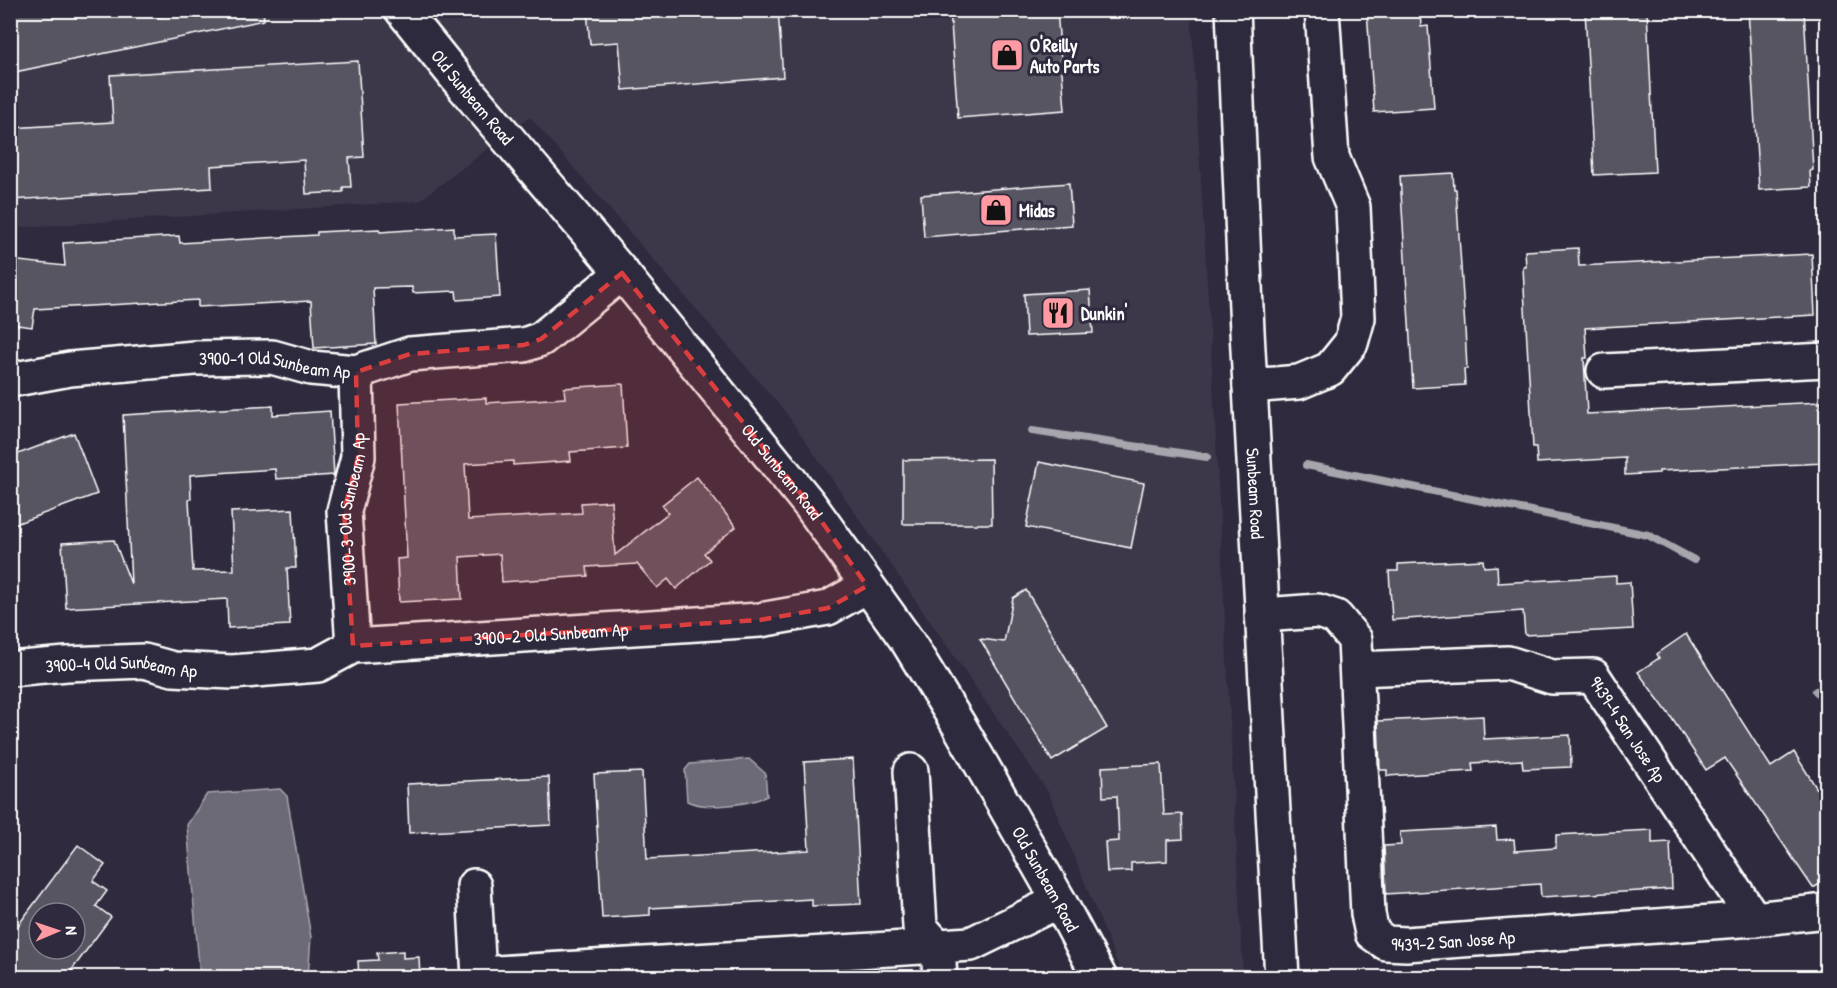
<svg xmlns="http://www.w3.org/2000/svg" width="1837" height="988" font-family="'Patrick Hand',sans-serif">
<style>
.built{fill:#3c3749}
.water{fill:#6d6a77;stroke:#a7a6ad;stroke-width:1.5}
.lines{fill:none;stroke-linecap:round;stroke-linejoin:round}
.stream{stroke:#a7a6ad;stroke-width:8}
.building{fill:#595564;stroke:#fff;stroke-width:1.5;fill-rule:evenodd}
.minor-casing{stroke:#fff;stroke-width:38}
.minor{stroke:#2f2a3d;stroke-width:33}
.marked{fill:#da3e3e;fill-opacity:0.2;stroke:#da3e3e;stroke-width:4.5;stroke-dasharray:12 8;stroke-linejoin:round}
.labels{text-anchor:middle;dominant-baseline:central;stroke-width:6;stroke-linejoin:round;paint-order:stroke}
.poi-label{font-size:18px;font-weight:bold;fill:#fff;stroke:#2f2a3d;text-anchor:start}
.street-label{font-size:18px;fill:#fff;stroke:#2f2a3d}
</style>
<rect width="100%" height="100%" fill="#2f2a3d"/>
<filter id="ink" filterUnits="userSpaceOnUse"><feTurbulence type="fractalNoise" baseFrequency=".0167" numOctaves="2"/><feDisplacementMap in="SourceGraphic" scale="12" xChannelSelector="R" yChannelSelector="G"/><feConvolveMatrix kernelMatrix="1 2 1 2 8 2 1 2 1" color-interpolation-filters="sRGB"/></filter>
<g filter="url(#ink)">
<polygon class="built" points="11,11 1191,11 1213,382 1243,977 1123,977 1048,792 786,413 530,117 419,201 11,228"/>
<g class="water">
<path d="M749,759L765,773L767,796C748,805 705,810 687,801L685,770L690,764Z"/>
<polygon points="280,789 287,796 311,937 308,977 200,977 187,825 207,794"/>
</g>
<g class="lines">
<g class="stream">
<polyline points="1032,431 1207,457"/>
<polyline points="1306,465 1648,535 1694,560"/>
<polyline points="1816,691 1826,700"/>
</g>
</g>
<g class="building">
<polygon points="10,10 157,10 158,17 188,10 263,10 264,20 10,73"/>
<polygon points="587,10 778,10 783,77 623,90 619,42 590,44"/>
<polygon points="950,10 1057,10 1065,110 958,118"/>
<polygon points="1367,10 1420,10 1421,27 1428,26 1434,108 1374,112"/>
<polygon points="1585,10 1647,10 1655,172 1594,175"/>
<polygon points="1748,10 1804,10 1813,170 1810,171 1811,187 1759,190"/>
<polygon points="358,61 364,157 349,158 351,187 343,187 343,192 306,194 304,160 211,166 212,188 10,200 10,128 113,122 110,75"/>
<polygon points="1453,173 1454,189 1456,189 1465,328 1467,369 1464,369 1465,385 1413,388 1400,176"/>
<polygon points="1069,183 1072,225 924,237 921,195"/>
<polygon points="454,227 454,236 496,234 500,297 457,300 456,291 413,293 412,287 373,288 376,344 314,348 311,301 198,307 198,300 35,309 32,327 10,324 10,260 65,266 63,243 179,236 180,243 317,235 317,232 379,229 380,232"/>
<polygon points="1578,248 1579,266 1812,254 1815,315 1585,328 1587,358 1584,358 1587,414 1821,402 1824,463 1659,471 1659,473 1625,475 1625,458 1537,463 1536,447 1533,447 1525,308 1523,267 1526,267 1525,251"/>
<polygon points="1090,290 1093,333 1026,336 1024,294"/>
<polygon points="623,384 627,448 570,452 571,461 513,465 513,461 465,464 468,520 582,513 581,503 611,501 615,555 668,513 662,505 697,477 736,527 704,553 710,560 676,589 668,579 657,588 637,564 587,567 588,576 502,582 500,554 460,557 462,599 399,602 397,559 407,558 399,403 486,398 486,403 565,398 564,388"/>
<polygon points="273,406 273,415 330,411 334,475 276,479 275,469 190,475 191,499 189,500 193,571 234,570 231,512 293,509 296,568 287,568 290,625 228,628 227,599 66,608 62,543 114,540 131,584 123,415"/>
<polygon points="74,433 97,494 10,526 10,457"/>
<polygon points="991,459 992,524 903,524 903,460"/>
<polygon points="1039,462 1144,483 1131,548 1026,527"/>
<polygon points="1483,560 1484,567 1497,566 1498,583 1616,576 1616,583 1630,582 1633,629 1525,635 1523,611 1392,620 1389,571 1398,571 1398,564"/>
<polygon points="1026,590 1107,728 1052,761 980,639 1004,642 1013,598"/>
<polygon points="1686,634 1771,767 1794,752 1827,805 1827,880 1813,888 1725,758 1706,770 1671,717 1638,672 1659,658 1657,654"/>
<polygon points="1483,716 1484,739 1570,735 1571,767 1523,769 1522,760 1472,763 1473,771 1420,774 1387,776 1387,770 1380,770 1378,721"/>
<polygon points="853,759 861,904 812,906 812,899 650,908 650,915 602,918 594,774 642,772 647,859 809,850 804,762"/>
<polygon points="1161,764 1164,815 1182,814 1183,839 1167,840 1167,861 1131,863 1131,871 1107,872 1105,842 1119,841 1117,796 1103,797 1102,767"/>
<polygon points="549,777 551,825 409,833 407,784"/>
<polygon points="1496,827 1497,840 1514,839 1515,851 1556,848 1556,835 1652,830 1652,843 1670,842 1672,889 1541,897 1540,884 1386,894 1384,846 1401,845 1400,832"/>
<path d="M78,845L105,865L93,881L107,891L96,906L111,917L66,978H10V936ZM39,913H75V949H39Z"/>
<polygon points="403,951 403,958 419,957 420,978 359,978 358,961 378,960 377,953"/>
</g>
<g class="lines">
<g class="minor-casing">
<g id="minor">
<path id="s1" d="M402,10L464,87L622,273L810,505L908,642L960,727L1059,901L1100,978"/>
<path id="s2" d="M1233,10L1247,331L1282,978"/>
<polyline points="1604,371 1826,360"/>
<path id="s3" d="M10,380L70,369L195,358L272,357L311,368L356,372L410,354L524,345L541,339L622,273"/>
<polyline points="1250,386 1299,382 1330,369 1351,343 1358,318 1353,207 1332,157 1322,10"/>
<path id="s4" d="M1262,615L1318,611L1336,617L1355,640L1368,914L1372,933L1386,943L1406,944L1754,919L1826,911"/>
<path id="s5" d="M353,646L344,511L358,457L356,372"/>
<path id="s6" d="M10,669L67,664L144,661L173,669L232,672L318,665L353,646L760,620L828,608L867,586"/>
<path id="s7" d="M1357,669L1508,663L1552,677L1593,676L1754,919"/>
<polyline points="911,771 920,927 938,947 940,978"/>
<polyline points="474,886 479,978"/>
<polyline points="479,974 971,944 1059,901"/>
</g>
</g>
<use href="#minor" class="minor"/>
</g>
</g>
<path class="marked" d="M622,273L810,505L867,586L828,608L760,620L353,646L344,511L358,457L356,372L410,354L524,345L541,339Z"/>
<defs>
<g id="shop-square" transform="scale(1.725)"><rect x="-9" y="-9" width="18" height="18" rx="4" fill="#ff9aa2" stroke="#2f2a3d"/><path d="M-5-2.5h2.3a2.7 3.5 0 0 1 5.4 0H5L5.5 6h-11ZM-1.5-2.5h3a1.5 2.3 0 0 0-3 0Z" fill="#111"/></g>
<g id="restaurant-square" transform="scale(1.725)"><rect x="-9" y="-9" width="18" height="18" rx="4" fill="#ff9aa2" stroke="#2f2a3d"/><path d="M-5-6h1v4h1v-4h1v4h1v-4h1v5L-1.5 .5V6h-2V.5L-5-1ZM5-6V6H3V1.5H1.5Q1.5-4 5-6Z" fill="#111"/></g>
</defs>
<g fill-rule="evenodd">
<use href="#shop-square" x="1007" y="55"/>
<use href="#shop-square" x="996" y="210"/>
<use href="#restaurant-square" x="1058" y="313"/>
</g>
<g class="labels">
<g class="poi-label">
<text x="1030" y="45">O'Reilly<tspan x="1030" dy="21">Auto Parts</tspan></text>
<text x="1019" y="210">Midas</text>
<text x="1081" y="313">Dunkin'</text>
</g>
<g class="street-label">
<text stroke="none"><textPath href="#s1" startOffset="112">Old Sunbeam Road</textPath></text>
<text stroke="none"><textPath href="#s3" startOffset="267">3900-1 Old Sunbeam Ap</textPath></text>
<text stroke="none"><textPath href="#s1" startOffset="598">Old Sunbeam Road</textPath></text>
<text stroke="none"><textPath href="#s2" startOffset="484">Sunbeam Road</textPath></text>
<text stroke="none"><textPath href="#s5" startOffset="138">3900-3 Old Sunbeam Ap</textPath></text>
<text stroke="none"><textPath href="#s6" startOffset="548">3900-2 Old Sunbeam Ap</textPath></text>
<text stroke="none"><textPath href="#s6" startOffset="112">3900-4 Old Sunbeam Ap</textPath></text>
<text stroke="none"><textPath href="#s7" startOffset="302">9439-4 San Jose Ap</textPath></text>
<text stroke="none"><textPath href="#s1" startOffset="1084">Old Sunbeam Road</textPath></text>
<text stroke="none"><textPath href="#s4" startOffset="483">9439-2 San Jose Ap</textPath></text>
</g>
</g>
<rect width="1837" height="988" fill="none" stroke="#2f2a3d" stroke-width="36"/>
<rect x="18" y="18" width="1801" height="952" fill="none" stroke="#fff" stroke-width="2" filter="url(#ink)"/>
<g transform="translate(57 931) rotate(88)"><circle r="28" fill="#2f2a3d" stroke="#827f8b" stroke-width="1.5"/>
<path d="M0-4.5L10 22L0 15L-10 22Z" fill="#ff9aa2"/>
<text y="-9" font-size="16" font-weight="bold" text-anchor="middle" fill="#ffffff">N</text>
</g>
</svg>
